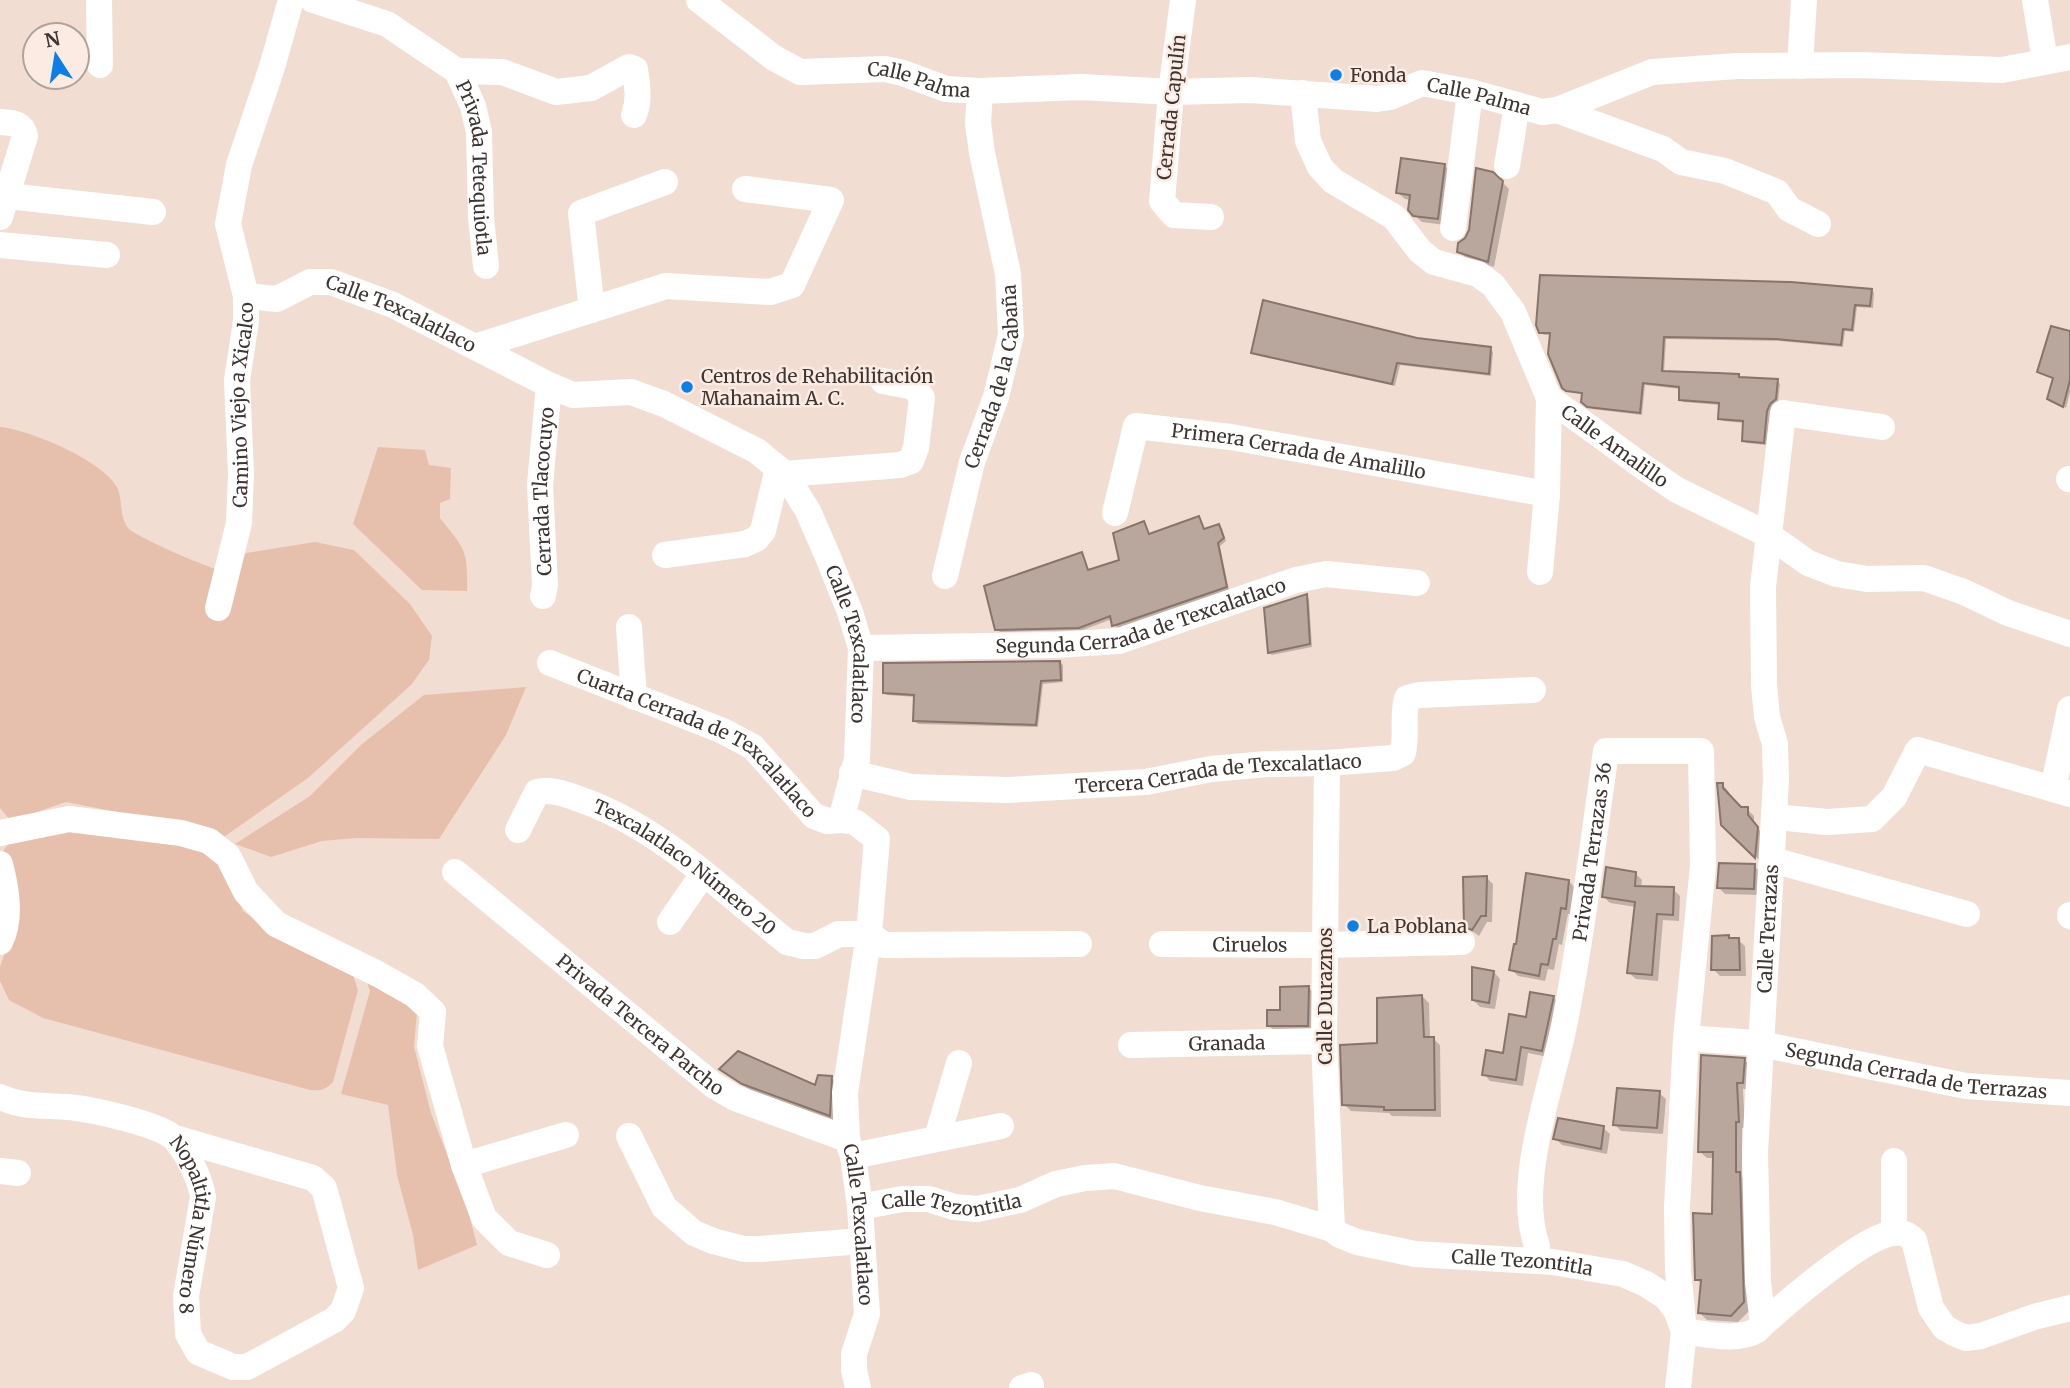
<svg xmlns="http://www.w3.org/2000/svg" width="2070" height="1388" font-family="Merriweather,serif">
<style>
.green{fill:#e7c0ad}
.shadow{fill:#0003}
.building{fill:#b9a69c;stroke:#87756c;stroke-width:2}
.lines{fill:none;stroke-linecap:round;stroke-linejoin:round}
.minor{stroke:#fff;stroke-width:26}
.poi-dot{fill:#0b7fe5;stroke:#fcebe3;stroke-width:2.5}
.labels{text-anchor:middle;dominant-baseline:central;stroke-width:5;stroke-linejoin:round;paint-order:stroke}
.poi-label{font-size:19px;fill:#3d3531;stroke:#fcebe3;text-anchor:start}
.street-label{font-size:19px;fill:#3d3531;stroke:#fcebe3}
</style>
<rect width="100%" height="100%" fill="#f2ddd3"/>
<g class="green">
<path d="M0,427C30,430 102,460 117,487C123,500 119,516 128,528C134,536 212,570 221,570C226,570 232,567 237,566L246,553L315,542L354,550L410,604L432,636L429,660L411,685L308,778L221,839L213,831L66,802L11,821L0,808Z"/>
<path d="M378,447L425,450L429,465L451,468L450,499L440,503V518C465,549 468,550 467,591L422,590L353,524Z"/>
<polygon points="526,687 506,735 439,839 356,838 322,841 271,857 235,844 310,796 362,744 424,695"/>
<path d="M60,823L125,830L219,857L243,911L264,925L352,972L358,990L333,1082C325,1090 321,1091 310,1090L43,1018L9,1000L0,981V967L6,948L11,881L3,851L13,838Z"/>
<polygon points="364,973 417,1012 414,1047 431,1113 466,1203 477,1245 418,1270 413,1235 397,1175 388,1105 341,1094 370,991"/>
</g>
<g class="shadow">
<polygon points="1444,165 1451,172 1445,225 1422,222 1414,215 1411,200 1405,199 1398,193"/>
<polygon points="1502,182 1509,189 1494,267 1466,258 1459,251"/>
<polygon points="1872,290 1874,293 1873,308 1857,307 1854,332 1845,331 1843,347 1780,341 1666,339 1664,373 1739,376 1742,379 1777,381 1780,384 1778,402 1773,407 1770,415 1766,445 1746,443 1743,440 1745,423 1723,421 1720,418 1721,405 1683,402 1680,399 1681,389 1645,385 1642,415 1592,409 1586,404 1583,395 1567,390 1551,335 1544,335 1540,332"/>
<polygon points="2070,333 2070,392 2066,408 2049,399 2055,379 2039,372"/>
<polygon points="1417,340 1490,349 1493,352 1491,376 1400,365 1395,386 1255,355 1253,352"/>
<polygon points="1199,518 1205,530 1219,526 1222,528 1226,541 1220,546 1229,590 1119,628 1113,625 1112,619 1083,630 1000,632 997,629 1081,554 1089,571 1121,561 1143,523 1150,535"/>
<polygon points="1306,596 1309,599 1312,647 1272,655 1269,653"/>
<polygon points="1060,662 1063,665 1063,682 1043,684 1038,727 918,724 915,721 916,697 887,695 885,692"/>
<polygon points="1723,785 1729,792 1729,796 1741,809 1747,809 1754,816 1754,824 1764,835 1761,862 1723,824"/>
<polygon points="1754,866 1761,873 1760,895 1725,894 1718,887"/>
<polygon points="1635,873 1642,880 1641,888 1673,889 1680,896 1679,921 1663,920 1658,981 1636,979 1629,973 1636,907 1610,903 1603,896"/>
<polygon points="1486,877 1493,884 1492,922 1487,922 1479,936 1465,926"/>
<polygon points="1569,881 1575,888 1572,914 1568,914 1562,945 1559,944 1554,970 1548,969 1545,981 1518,976 1511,969"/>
<polygon points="1728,937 1731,940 1738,940 1745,946 1746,976 1720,976 1713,969"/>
<polygon points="1494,972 1500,979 1495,1009 1480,1007 1473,1000"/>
<polygon points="1308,987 1315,994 1315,1032 1276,1032 1269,1026"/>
<polygon points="1422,996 1429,1003 1430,1039 1434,1039 1440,1045 1441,1117 1392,1116 1389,1113 1351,1111 1344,1104 1379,1045"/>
<polygon points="1553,997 1560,1004 1548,1057 1528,1053 1523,1086 1490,1081 1484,1074 1505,1055 1528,1019"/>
<polygon points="1744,1060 1751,1066 1749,1089 1743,1089 1745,1128 1742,1128 1742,1177 1746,1180 1751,1309 1738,1322 1707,1320 1700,1313 1702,1285 1697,1279 1714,1215 1715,1158 1707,1158 1700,1152"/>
<polygon points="721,1069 816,1087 831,1078 838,1085 836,1121 750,1090"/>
<polygon points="1659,1093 1666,1099 1663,1134 1621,1131 1614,1124"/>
<polygon points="1603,1128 1610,1134 1607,1154 1562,1145 1555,1138"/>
</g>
<g class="building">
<polygon points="1401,158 1445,164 1438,219 1413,216 1408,210 1410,195 1396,193"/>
<polygon points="1476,168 1493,172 1503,181 1488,262 1457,252 1458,243 1465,238 1469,230"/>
<polygon points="1540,275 1791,282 1872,289 1870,306 1855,305 1852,330 1843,329 1841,345 1776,339 1664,337 1662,371 1717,373 1739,374 1739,377 1778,379 1776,399 1770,404 1767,411 1764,443 1742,441 1743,421 1718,419 1719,403 1679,400 1679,387 1643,383 1640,413 1587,407 1581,402 1582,393 1566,391 1562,388 1548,354 1550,333 1539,333 1536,325"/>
<polygon points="1263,300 1417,338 1491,347 1489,374 1397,363 1392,384 1251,353"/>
<polygon points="2051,326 2070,331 2070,380 2063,407 2047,399 2053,378 2037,372"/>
<polygon points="1199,516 1204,529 1219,524 1224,538 1218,543 1227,587 1116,625 1112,626 1110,616 1079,628 995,630 984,586 1082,552 1088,570 1119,560 1113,533 1144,521 1149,534"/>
<polygon points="1307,594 1310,644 1268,653 1264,608"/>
<polygon points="1060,661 1061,680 1041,681 1036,725 913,721 914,695 883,693 883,663"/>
<polygon points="1717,783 1723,783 1723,788 1741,807 1748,807 1748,815 1758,827 1755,858 1721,825"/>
<polygon points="1719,863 1755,864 1754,889 1717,888"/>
<polygon points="1606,867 1636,872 1635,886 1674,887 1673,915 1657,914 1652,975 1627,973 1635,902 1602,897"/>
<polygon points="1526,873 1569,880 1566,909 1561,908 1556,939 1553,939 1548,965 1541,964 1539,976 1509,970 1514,944 1516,944"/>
<polygon points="1487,876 1486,916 1481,916 1472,930 1464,927 1463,877"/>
<polygon points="1729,935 1729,938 1739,938 1740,970 1711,970 1712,936"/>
<polygon points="1472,967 1494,971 1489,1003 1472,1000"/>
<polygon points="1309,986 1308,1026 1267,1026 1267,1010 1280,1010 1280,987"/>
<polygon points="1530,992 1554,996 1542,1051 1521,1047 1516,1080 1482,1075 1486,1050 1503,1053 1509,1014 1526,1017"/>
<polygon points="1422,995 1424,1037 1434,1037 1435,1110 1384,1110 1384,1107 1342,1105 1340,1045 1377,1043 1377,998"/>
<polygon points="738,1051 815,1085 818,1075 832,1076 830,1116 742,1084 719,1069"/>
<polygon points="1701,1055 1745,1058 1743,1083 1737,1083 1739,1122 1736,1122 1736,1172 1740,1172 1744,1302 1731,1316 1698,1313 1701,1280 1695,1280 1693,1213 1712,1214 1713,1152 1698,1152"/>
<polygon points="1617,1088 1660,1091 1657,1128 1613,1125"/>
<polygon points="1558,1118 1604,1126 1601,1149 1553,1139"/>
</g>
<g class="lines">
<g class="minor">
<polyline points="99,0 100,65"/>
<path d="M313,0L387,24L457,71L502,72L556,92L591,88L629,67L635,69C637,85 640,100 634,115"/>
<path id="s1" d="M699,0L774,58L800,72L885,69L903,73L946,89L980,91L1082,87L1171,92L1250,90L1377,99L1390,97L1422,83L1470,92L1542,112L1557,110L1652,72L1737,66L1859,65L2002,70L2070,57"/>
<polyline points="1183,0 1171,92 1162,201 1174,215 1211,217"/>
<polyline points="2035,0 2045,61"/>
<polyline points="1800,66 1804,0"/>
<path id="s2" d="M457,71L473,106L479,132L481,217L486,266"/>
<path id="s3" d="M1303,93L1308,141L1320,167L1333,181L1394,217L1420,251L1434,262L1478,274L1493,285L1513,312L1549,398L1642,466L1677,490L1769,535L1808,563L1837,574L1867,579L1924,578L1964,592L2008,613L2070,634"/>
<polyline points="1557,110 1663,149 1681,162 1725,171 1777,192 1789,209 1818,224"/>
<path d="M0,122C12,123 22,122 25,136L0,217"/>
<polyline points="1507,166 1517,105"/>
<polyline points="8,196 153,212"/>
<polyline points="1453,228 1470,92"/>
<polyline points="0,245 107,255"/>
<path id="s4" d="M246,296L277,299L310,282H331L393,305L549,385L573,395L631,392L664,404L757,451L785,474L808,511L828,557L850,612L861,648L857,759L841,820L855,822L877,839L869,934L845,1093L847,1139L853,1156L860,1207L867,1314L854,1354V1370L858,1388"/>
<polyline points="592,310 581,213 665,182"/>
<polyline points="475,347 666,286 770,292 792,285 831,200 745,189"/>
<polyline points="785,474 900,465 911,461 916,448 922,398 914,387 883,381"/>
<polyline points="2069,479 2070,479"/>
<path id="s5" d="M1115,513L1136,426L1231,437L1547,494"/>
<polyline points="665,555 745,544 756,539 763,531 778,468"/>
<polyline points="1540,572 1547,494 1549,398"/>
<path id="s6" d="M945,576L972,462L996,397L1011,335L1008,274L982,153L978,123L980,91"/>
<path id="s7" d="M543,596L545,585L540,485L549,385"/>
<path id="s8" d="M218,608L239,523L241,474L237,380L246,321V296L228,224L239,165L272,67L291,0"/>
<polyline points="629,627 634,697"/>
<path id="s9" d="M861,648L1056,645L1119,641L1296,580L1326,574L1417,583"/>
<path id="s10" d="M550,663L723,731L753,747L814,816L827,821L841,820"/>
<polyline points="1327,763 1324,1041 1332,1229"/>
<path id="s11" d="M852,773L911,787L1008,790L1146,782L1211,769L1267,764L1327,763L1393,758L1403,753C1407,735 1402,716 1407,698L1419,695L1533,690"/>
<polyline points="2053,789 2070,709"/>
<polyline points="1775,817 1827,822 1872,819 1894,797 1918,750 2070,794"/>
<path id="s12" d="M518,830L537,792C552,789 565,794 579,799C660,827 721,889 787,942L804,946H815L839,934H869L884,945L1079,944"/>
<polyline points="0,833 69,819 181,833 209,841 228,856 246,892 276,924 378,974 415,995 433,1012 430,1046 464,1165 484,1218 509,1243 547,1255"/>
<polyline points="1773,860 1967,914"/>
<path d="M0,864C6,888 12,918 0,942"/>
<path id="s13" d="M455,872L713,1085L735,1098L847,1139"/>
<polyline points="2070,916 2070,915"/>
<polyline points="670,922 703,874"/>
<path id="s14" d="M1162,944L1324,945L1462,942"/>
<path id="s15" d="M1686,1038L1756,1043L1966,1086L2070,1093"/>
<path id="s16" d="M1131,1045L1324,1041"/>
<path id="s17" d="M0,1097C24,1108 43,1105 68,1107C90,1109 161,1124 175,1139C188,1154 200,1178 203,1197L186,1296L188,1334L198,1352L233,1367H247L334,1320L343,1311L351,1288L324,1188L313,1178L175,1138"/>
<polyline points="629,1136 664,1207 694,1233 713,1241 744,1249 760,1249 861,1241"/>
<polyline points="937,1138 959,1063"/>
<polyline points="853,1156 1001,1126"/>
<polyline points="1894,1161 1894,1233"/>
<polyline points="464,1165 566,1135"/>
<polyline points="0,1171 18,1173"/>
<path id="s18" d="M860,1207L902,1199H929L954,1207L977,1209L1020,1200L1056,1184L1085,1178L1114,1176L1200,1198L1275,1212L1332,1229L1340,1235L1357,1242L1415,1254L1553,1262L1623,1274L1646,1284L1666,1297L1676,1310L1684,1331C1705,1334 1738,1342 1757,1330C1781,1307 1864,1235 1894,1233C1903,1232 1907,1234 1914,1240L1931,1308L1944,1327L1954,1333L1966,1338L1981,1336L2034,1317L2070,1308"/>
<path id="s19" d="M1537,1246C1515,1184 1551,1089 1564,1026C1582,935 1593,842 1606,751H1701L1703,866L1686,1038L1677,1207L1678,1270L1684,1331L1678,1388"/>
<path id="s20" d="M1763,1324L1758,1282L1755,1152L1776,780L1775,744L1767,717L1764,685L1763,587L1783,413L1882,427"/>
<polyline points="1022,1388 1031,1385"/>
</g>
</g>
<g class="poi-dot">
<circle cx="1336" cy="75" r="7"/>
<circle cx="687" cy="387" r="7"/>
<circle cx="1353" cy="926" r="7"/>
</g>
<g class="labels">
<g class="poi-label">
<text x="1350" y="75">Fonda</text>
<text x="701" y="376">Centros de Rehabilitación<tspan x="701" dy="22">Mahanaim A. C.</tspan></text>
<text x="1367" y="926">La Poblana</text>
</g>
<g class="street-label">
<text stroke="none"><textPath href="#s1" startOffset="245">Calle Palma</textPath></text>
<text stroke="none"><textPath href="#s1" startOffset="812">Calle Palma</textPath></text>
<text transform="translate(1171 107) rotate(-84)">Cerrada Capulín</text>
<text stroke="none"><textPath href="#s2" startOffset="100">Privada Tetequiotla</textPath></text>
<text stroke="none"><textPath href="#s4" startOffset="166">Calle Texcalatlaco</textPath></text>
<text stroke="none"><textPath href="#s6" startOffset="206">Cerrada de la Cabaña</textPath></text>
<text stroke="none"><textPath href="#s8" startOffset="206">Camino Viejo a Xicalco</textPath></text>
<text stroke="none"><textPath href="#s3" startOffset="500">Calle Amalillo</textPath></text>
<text stroke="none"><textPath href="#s5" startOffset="254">Primera Cerrada de Amalillo</textPath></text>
<text stroke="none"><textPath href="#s7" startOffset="105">Cerrada Tlacocuyo</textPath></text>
<text stroke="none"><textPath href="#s9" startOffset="284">Segunda Cerrada de Texcalatlaco</textPath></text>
<text stroke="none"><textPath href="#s4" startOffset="775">Calle Texcalatlaco</textPath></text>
<text stroke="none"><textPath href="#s10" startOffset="170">Cuarta Cerrada de Texcalatlaco</textPath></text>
<text stroke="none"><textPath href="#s11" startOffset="369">Tercera Cerrada de Texcalatlaco</textPath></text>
<text stroke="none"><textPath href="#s19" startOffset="401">Privada Terrazas 36</textPath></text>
<text stroke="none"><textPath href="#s12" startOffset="212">Texcalatlaco Número 20</textPath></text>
<text stroke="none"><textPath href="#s20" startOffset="396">Calle Terrazas</textPath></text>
<text stroke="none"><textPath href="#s14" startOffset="88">Ciruelos</textPath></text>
<text transform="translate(1325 996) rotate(-90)">Calle Duraznos</text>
<text stroke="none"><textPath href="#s13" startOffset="240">Privada Tercera Parcho</textPath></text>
<text stroke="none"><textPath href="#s16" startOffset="96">Granada</textPath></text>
<text stroke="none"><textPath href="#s15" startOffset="233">Segunda Cerrada de Terrazas</textPath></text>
<text stroke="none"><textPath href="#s18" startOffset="93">Calle Tezontitla</textPath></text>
<text stroke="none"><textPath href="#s4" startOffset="1386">Calle Texcalatlaco</textPath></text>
<text stroke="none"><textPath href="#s17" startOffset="273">Nopaltitla Número 8</textPath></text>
<text stroke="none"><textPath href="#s18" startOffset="681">Calle Tezontitla</textPath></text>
</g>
</g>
<g transform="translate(56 56) rotate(348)"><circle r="33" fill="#fcebe3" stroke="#b0a29c" stroke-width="2"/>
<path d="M0-5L12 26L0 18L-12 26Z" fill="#0b7fe5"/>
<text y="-10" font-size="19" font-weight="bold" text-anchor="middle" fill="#3d3531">N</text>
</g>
</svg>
